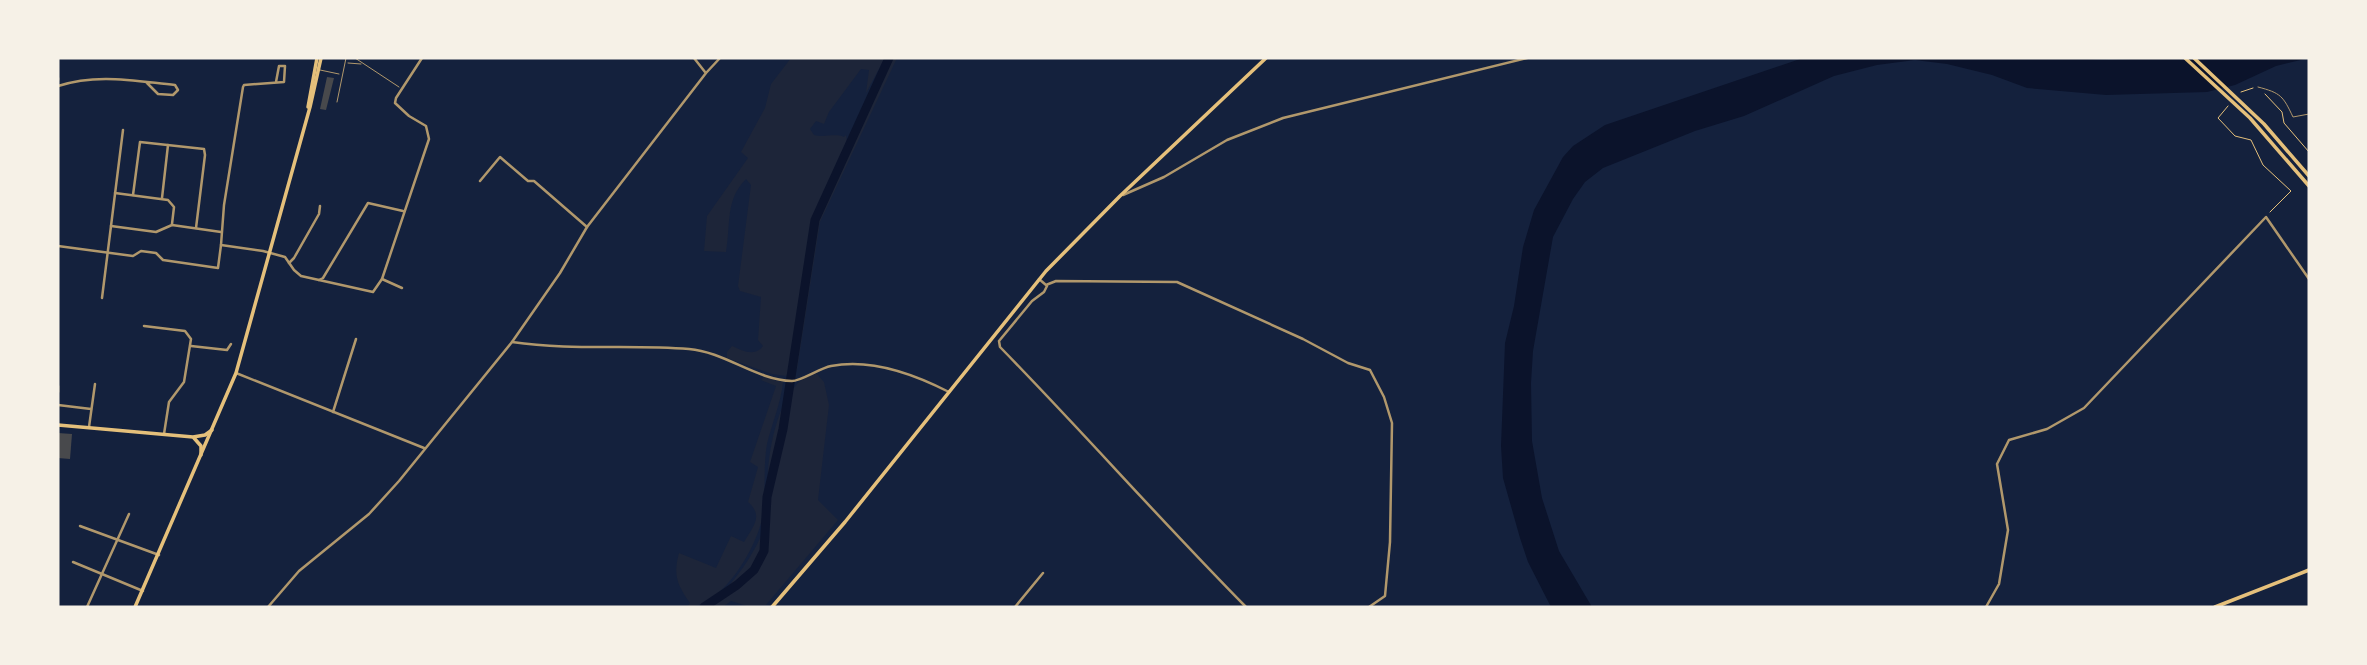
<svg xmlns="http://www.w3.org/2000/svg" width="2367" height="665" font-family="'Sofia Sans Condensed',sans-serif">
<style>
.green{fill:#1d2539}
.water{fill:#0b132b}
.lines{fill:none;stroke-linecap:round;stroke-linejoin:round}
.river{stroke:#0b132b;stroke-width:9}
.building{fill:#48494c}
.path{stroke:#e5c07b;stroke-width:1}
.service{stroke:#b1986c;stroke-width:1}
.minor{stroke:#b1986c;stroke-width:2.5}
.secondary{stroke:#e5c07b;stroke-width:3.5}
.primary{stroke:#e5c07b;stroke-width:3.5}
.trunk{stroke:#e5c07b;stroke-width:3.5}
</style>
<rect width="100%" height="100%" fill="#14213d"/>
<g class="green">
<path d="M791,58H885L866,93L869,70L861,69L829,112L824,124L816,121L810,129L814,135C825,138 834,133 844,137L846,135L847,141L813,219L789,372L786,376L772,374L727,358V352L732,346C743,351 755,357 763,346L758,340L761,297L740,291L738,286L751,185L746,179C725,200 731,224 726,252L704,251L707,216L748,158L741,152L765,108L771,84Z"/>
<polygon points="889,58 897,58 820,222 797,370 793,372 817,219 866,104"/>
<path d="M816,373L824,382L829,405L818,500L838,520L766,605L747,606L731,601L723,607H706C731,590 763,544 768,514C771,500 767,485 768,471C770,443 778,405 797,384C802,379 810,376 816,373Z"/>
<path d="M764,377L783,382C781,403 772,423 767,444C763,467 766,491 763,514C758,546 723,607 687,607L690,603C677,585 673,575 679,553L716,568L731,536L744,542C753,526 764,516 748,502L758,467L750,462L776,386L761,380Z"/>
</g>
<polygon class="water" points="1803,58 2064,58 2109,60 2155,58 2309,58 2276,66 2235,85 2207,92 2106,95 2027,88 1992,75 1947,64 1915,60 1877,65 1834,76 1744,116 1695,131 1603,168 1585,182 1573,199 1553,237 1533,351 1531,383 1532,441 1542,498 1559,551 1592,607 1551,607 1528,562 1520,538 1503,478 1501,446 1505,343 1514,306 1523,247 1534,210 1563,157 1573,146 1605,125"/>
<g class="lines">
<polyline class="river" points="704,607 737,585 754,570 764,551 767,497 783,429 815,220 889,58"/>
</g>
<g class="building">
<polygon points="327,77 334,78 326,110 320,109"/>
<polygon points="58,433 72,434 70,459 58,458"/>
</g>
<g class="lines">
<g class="path">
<polyline points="2241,92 2253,88"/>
<polyline points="2265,94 2282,112 2284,123 2309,152"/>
<polyline points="2228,106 2218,118 2235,136 2251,140 2263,165 2291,191 2270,212"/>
</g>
<g class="service">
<polyline points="355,58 399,87"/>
<polyline points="348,63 361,64"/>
<polyline points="320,70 339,74"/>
<path d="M2258,87C2281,93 2283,96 2293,117L2309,114"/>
<polyline points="337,102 346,58"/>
</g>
<g class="minor">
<polyline points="694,58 705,72"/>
<polyline points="58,78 58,80"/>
<polyline points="276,82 279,66 285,66 284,82 244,85 243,87 224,205 221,245 263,251 285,257 294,270 301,276 319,280 323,278 368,203 403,211"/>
<path d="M58,86C97,73 135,81 175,85L178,90L173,95L158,94L146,82"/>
<polyline points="480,181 500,157 528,181 534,181 587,227"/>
<polyline points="115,193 168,200 174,207 172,224"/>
<polyline points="133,195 140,142 204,149 205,155 196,228"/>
<polyline points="1123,195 1164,177 1227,140 1283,118 1527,58"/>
<polyline points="162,198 168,145"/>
<polyline points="111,226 156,232 172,225 221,232"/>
<polyline points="58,246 133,256 141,251 156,253 163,260 218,268 221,245"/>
<polyline points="289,263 294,258 319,214 320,206"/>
<polyline points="382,279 402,288"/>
<polyline points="1039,279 1046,285 1056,281 1177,282 1303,339 1348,363 1370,370 1384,397 1392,423 1390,542 1385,596 1369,607"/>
<polyline points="319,280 373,292 382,279 429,139 426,126 409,116 395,103 396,98 422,58"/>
<path d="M1047,286L1044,292L1032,301L999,341L1000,347C1084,433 1162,522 1246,607"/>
<polyline points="102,298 123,130"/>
<polyline points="144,326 185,331 191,339 184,382 169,402 164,434"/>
<path d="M512,342C573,351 630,344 689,349C725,352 756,380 792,381C801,381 820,368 831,366C871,358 914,374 949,392"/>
<polyline points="191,346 227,350 231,344"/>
<polyline points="236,373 424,448"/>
<polyline points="58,386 58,392"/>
<polyline points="58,405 91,409"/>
<polyline points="333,412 356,339"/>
<polyline points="89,427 95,384"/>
<polyline points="80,526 159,555"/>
<polyline points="73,562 143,591"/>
<polyline points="87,607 129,514"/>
<polyline points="268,607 299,571 369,514 399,481 512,342 560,273 587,227 706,73 720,58"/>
<polyline points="1015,607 1043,573"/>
<polyline points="1986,607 1999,584 2008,530 1997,464 2009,440 2047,429 2084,408 2266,217 2309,279"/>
</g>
<g class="secondary">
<polyline points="772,607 845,522 1046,271 1120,196 1266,58"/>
<polyline points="2215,607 2309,570"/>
</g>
<g class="primary">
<polyline points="308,107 317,58"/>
<polyline points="58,425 193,437 205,435 212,430"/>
<polyline points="194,438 201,446 201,455"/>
<polyline points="135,607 236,373 310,107 321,58"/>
</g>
<g class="trunk">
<polyline points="2185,58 2250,118 2309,186"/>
<polyline points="2194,58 2264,124 2309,176"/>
</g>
</g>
<rect width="2367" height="665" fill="none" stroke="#f6f1e7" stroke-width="119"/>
</svg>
